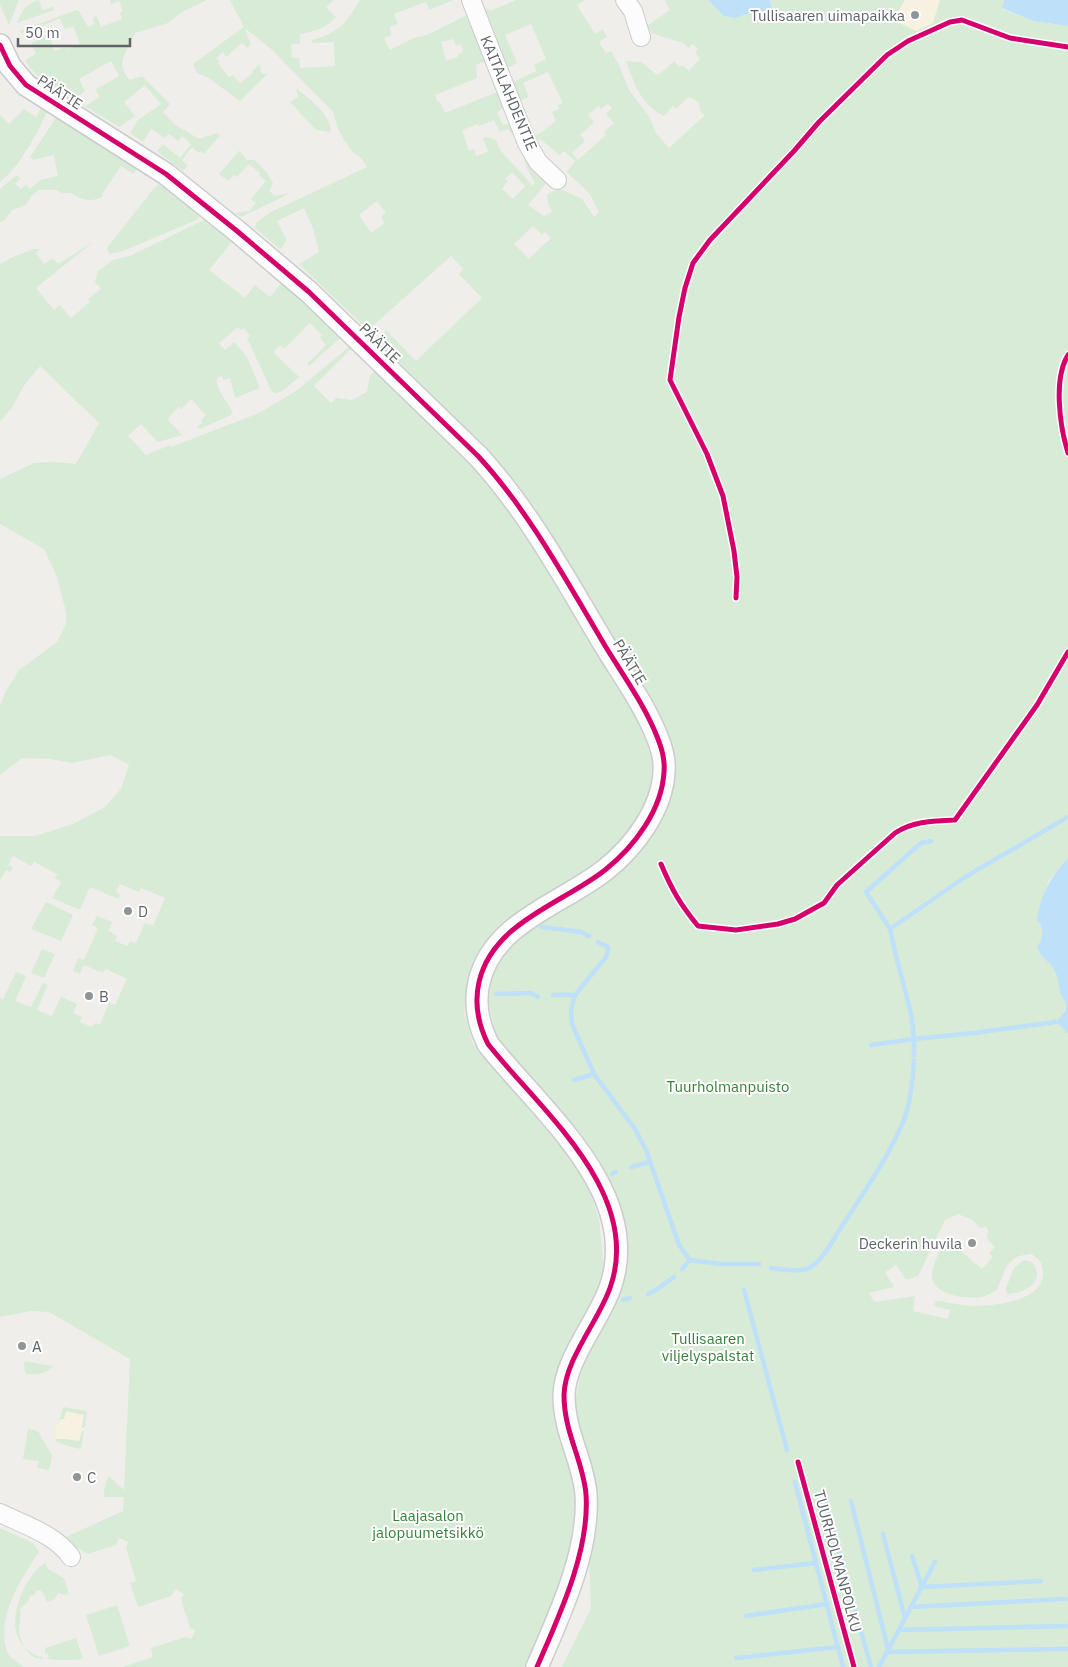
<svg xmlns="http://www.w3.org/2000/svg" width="1068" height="1667" font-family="'IBM Plex Sans',sans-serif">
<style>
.green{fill:#d8ebd6;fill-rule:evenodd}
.sand{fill:#f6f1e1}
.water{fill:#bfe0f9}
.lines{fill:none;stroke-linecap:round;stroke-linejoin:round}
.stream{stroke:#bfe0f9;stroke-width:4.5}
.minor-casing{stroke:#cbcccc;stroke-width:20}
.tertiary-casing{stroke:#cbcccc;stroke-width:24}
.minor{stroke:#fdfcfc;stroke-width:18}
.tertiary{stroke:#fdfcfc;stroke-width:21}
.cycleway-casing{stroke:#fff;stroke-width:8}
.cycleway{stroke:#d6006c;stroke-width:5}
.poi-dot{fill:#919496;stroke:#fff;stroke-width:2}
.labels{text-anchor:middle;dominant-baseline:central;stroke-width:4;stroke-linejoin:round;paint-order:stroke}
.poi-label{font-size:15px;fill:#5f6368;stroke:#fff;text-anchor:start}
.street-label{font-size:15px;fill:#5f6368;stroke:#fff}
.park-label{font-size:15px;fill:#348238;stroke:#fff}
</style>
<rect width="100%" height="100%" fill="#efeeea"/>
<g class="green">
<polygon points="0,0 19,0 9,25 0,5"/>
<path d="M39,0L42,10L53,7L54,10L17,23C22,11 26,3 39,0Z"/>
<path d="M110,0H207L182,12L168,23L135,33C127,52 114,63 130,80L142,76L170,104L163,112L174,124L199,139L218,133L220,135L243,155L247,160H255L267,173L273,183L269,191L275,196L291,193L241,217L236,213L249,211L256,203L251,199L266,181L259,175L260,173L249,164L237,177L234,175L228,181L219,174L239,151L220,135L204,154L201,151L199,153L192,147L182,160L188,166L183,171L157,151L163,144L180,158L191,144L182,136L178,141L169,134L165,138L151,129L143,142L130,133L138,120L161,104L145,85L124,102L135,116L119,127L85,106L100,97L95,90L119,76L111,61L79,79L85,91L74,99C56,88 35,79 25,60L36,54L31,43L43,38L44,36L48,34L55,51L65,47L67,49L80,44L73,26L65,29L60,18L29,32L22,33L19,31L77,10L79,11L88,27L94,24L93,19L96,15L101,27L122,19L120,13L123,11L119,1L111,4Z"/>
<path d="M230,0H334L326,7L336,17C325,29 315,31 300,34V44H291L292,58H299L300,68L335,66L334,42L312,43V40C339,33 346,23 360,0H453L429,10L426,2L394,14L398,24L390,27L391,35L384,38L390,50L414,38L427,35L469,14L488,60L476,65L477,78L435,95L438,102H440L445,113L500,91L507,107L497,112L503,125L513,123L519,135L514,137L508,129L500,132L494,120L479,126L478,124L462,130L469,151L474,149L476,156L488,152L483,138L487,137L496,140L500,150L533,186L535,183C530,173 521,162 525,150L547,182L528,205L544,216L552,212L548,203L547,195L558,188L582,199L594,217L599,212L589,193L567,172L575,161L564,151L560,155L540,139L537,141L534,136L542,132L556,121L552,112L559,109L558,105L563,103L548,72L523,83L529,97L519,101L511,83L536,71L534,65L546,59L531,24L505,35L517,63L505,69L476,0H482L486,10L489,9L490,11L516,0H585L577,5L595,34L603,29L607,37L599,42L606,53L611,51L619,65L629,90L650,118L656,133L669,148L705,115L700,111L699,103L694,99L688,97L676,109L673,106L664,116C641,105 634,83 626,61L641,62L657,75L666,69L674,61L680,67L682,65L689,71L700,58L695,53L698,49L692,44L689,48L683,43L657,35L655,33L653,34L647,26L670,10L665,1L666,0H708L712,5L735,18L753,12H763L772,9L770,0H1004L1002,9L1033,21L1068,26V858L1049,880L1037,920C1046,930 1042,943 1041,955L1052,966L1057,976L1060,992L1066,1005C1064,1012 1060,1017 1058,1025L1068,1034V1667H562L591,1608L589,1551L573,1415L579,1381L587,1356L607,1320L622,1285L626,1251L618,1206L497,1042L488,997L491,979L503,957L528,931L595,891L615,876L634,855L484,947L471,972L464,1013L473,1044L583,1172L599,1219L604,1267L591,1309L554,1390V1417L580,1507L565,1570L527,1667H123L153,1657L151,1648L186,1637L191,1639L196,1630L190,1628L181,1599L184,1594L176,1589L171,1596L138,1607L130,1583L136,1581L126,1548L128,1542L119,1538L116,1545L88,1554L80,1549L76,1550L72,1542L66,1537L123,1511L124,1497H104C104,1490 105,1482 109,1476L124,1490L130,1359L49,1312L31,1311L0,1317V998L3,999L16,972L26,976L15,1001L31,1007L43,983L48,985L37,1010L52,1016L61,997L77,1004L73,1013L82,1017L80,1022L92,1027L95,1023L100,1025L109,1003L115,1005L127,979L106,969L103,973L84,965L80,974L73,971L78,958L84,960L98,928L92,925L97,916L112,922L108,931L117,936L115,941L128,946L130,941L136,943L145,923L153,926L165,898L141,888L139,892L120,884L116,892L120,895L119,899L90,887L80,910L52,898L61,882L55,878L57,874L34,862L31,866L13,856L8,865L13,867L10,872L6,870L0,880V836H35L73,824L105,807L121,789L129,765L111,755L72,763L50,759L22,758L0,775V706L6,691L19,670L57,642L66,624V612L57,577L44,549L0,524V479L34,463L54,462L76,464L99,423L40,366L23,387L12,408L0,421V264L13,257L34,249H40L36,253L44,264L53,258L58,264L93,242L36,288L54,310L60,305L71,318L90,302L88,299L101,289L95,282L98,271L113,260L130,256L208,218L234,239L209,270L245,298L255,285L270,297L283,281L341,337L309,366L307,364L326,345L320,338L322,335L310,323L284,349L280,345L273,352L299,377L281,392L275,393L271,390L247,338L250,336L244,328L241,330L238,327L219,343L225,350L234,342L247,357L260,388L235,398L230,378L223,380L222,376L217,378C216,393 229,401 233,414L200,429L197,426L203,423L201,420L206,415L191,399L181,409L179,407L167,419L182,435L158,442L141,424L128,436L146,455L170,445L171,447L259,413L296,391L350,346L352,348L314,386L331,403L336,398L352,400L367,392L370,376L376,370L404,395L418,381L378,341L386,330L416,361L482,298L459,274L463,269L451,256L368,330L299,264L319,252L313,228L304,208L277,221L287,241L280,249L255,228L257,222L271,212L367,167L361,158L353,152L344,140L338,129L333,112L271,49L245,28L251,45L247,48L242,43L226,57L223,52L216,58L220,62L218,63L229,77L233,75L240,83L253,73L252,71L260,64L261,73L267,74L240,101L207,77L197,73L193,64L244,27ZM453,39L456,46L461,44L463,52L458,54V57L446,61L441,42ZM608,104L612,108L606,114L614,123L604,132L606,135L578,160L572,153L585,141L580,135L594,122L588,115L598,106L601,109ZM512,172L525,186L513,199L502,189L508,181L505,179ZM377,201L386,213L381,217L385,223L371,233L359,215ZM533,226L542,235L545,232L551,238L529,259L514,244ZM958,1214L972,1220L980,1228L986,1227L988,1230L987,1238L995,1247L989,1253L993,1257L982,1269L976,1263L975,1264L947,1236C942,1247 934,1260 932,1273C930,1296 966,1299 982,1297C987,1296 992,1292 997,1290C1005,1270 1007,1255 1032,1254L1041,1262C1042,1265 1043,1270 1043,1274C1042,1301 996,1306 975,1306C962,1306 949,1302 936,1301L934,1306L950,1310L948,1319L913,1311L915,1296L874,1302L869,1293L894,1287L885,1272L896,1265L906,1280L918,1276L945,1220Z"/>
<path d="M296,88C310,100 328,111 331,130L329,132L316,130L290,102L298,97Z"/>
<path d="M43,105L49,109C35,135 23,163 0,182V115L9,124L24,109L36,117Z"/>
<path d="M58,115L139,165L133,174L121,166L102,194L103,196C92,203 81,200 71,193H62L56,190H38L32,195L26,205L12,210L4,221L0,222V189L17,175L20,179L15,184L21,189L26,185L30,189L40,180L58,176L54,155L33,160L30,157Z"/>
<polygon points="163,182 203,214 194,221 123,251 109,254 107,248 155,187"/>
<polygon points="46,902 73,915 61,941 31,929"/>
<polygon points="42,949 55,954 44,978 31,973"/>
<path d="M1024,1260L1032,1262C1047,1282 1025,1293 1007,1294L1006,1288L1014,1268Z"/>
<path d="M24,1361L53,1366C48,1373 33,1377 25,1373Z"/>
<path d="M63,1407L87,1411L81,1449C38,1440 58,1437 63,1407Z"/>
<polygon points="28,1429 38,1431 52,1456 50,1468 48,1470 37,1468 39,1461 23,1459"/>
<path d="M0,1528L33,1543L39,1552C21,1579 0,1610 5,1644C6,1648 7,1652 9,1655C13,1660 19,1664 24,1667H0Z"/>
<path d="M45,1563L48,1569L64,1578L69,1594L64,1595L58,1593L55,1599L47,1602L44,1594L40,1590L36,1591L35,1595L30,1596L27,1603L20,1608C21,1616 20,1622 19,1629C19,1644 32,1665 49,1657L48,1654L45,1653V1648L76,1638L83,1659C24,1667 0,1638 25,1586C31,1577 36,1569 45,1563Z"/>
<polygon points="117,1605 130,1646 99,1656 86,1615"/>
</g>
<g class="sand">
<polygon points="905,0 940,0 933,23 916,31 893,20"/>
<polygon points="66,1411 84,1415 82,1427 84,1428 84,1431 82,1431 79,1441 65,1439 54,1439 55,1429 61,1419 64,1419"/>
</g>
<g class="water">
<polygon points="708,0 770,0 772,10 763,12 753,12 735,18 724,16"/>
<polygon points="1004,0 1068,0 1068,26 1033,21 1002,8"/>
<path d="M1068,858V1034L1056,1022L1065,1011L1066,1005L1060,992L1057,976L1052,966L1041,955L1037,947C1043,938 1045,929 1037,920C1040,895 1051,876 1068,858Z"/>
</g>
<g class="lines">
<g class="stream">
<polyline points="542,927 581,932 589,936"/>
<polyline points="890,929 965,877 1068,817"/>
<polyline points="598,942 608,947 608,951 606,957 575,995 571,1010 572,1024 594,1074 635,1129 646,1150 679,1245 690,1260 721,1264 759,1264"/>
<polyline points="496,994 531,993 538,997"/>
<polyline points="553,995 575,995"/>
<polyline points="871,1045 914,1039 911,1013 895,952 890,929 866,892 921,843 931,841"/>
<polyline points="914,1055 914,1039 974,1033 1056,1022"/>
<polyline points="574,1080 594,1074"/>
<polyline points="631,1167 650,1162"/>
<polyline points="612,1174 616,1172"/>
<path d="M771,1268C783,1269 798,1273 809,1268C823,1261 835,1236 844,1223C866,1189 890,1155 905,1117C911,1099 913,1078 914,1060"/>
<polyline points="682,1269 690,1260"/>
<polyline points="744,1290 787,1450"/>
<polyline points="648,1294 656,1290 674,1277"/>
<polyline points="623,1300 630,1298"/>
<polyline points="795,1482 843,1667"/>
<polyline points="823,1493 871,1667"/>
<polyline points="851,1501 888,1649"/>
<polyline points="883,1534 905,1618"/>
<polyline points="912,1556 922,1587 1041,1581"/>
<polyline points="754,1570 816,1563"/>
<polyline points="911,1607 1066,1599"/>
<polyline points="746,1616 827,1604"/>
<polyline points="899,1630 1068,1626"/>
<polyline points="887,1652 1068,1649"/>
<polyline points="736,1658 838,1647"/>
<polyline points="879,1667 935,1562"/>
</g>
<g class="minor-casing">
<g id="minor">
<polyline points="471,0 527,143 538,162 557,180"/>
<polyline points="625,0 633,11 641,37"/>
<path d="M0,1513C24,1525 55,1534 71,1557"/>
</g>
</g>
<g class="tertiary-casing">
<path id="tertiary" d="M0,45L10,66L26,85L166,174L237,231L309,292L478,456C528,510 566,580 604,644C622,674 645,705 658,739C662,749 665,761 664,772C662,810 634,847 605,870C562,904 493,922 479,982C474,1004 478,1024 488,1044C540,1110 644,1193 610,1288C598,1322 565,1359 564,1395C564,1433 583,1460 586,1494C590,1551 559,1616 537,1667"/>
</g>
<use href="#minor" class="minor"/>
<use href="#tertiary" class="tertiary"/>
<g class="cycleway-casing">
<g id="cycleway">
<path d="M0,45L10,66L26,85L166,174L237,231L309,292L478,456C528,510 566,580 604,644C622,674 645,705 658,739C662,749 665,761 664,772C662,810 634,847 605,870C562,904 493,922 479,982C474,1004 478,1024 488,1044C540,1110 644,1193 610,1288C598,1322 565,1359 564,1395C564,1433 583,1460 586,1494C590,1551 559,1616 537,1667"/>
<path d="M1068,355C1053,379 1060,427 1068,453"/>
<polyline points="736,598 737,577 734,551 723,496 707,454 670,380 679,317 685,288 693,263 710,240 794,151 819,122 887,55 908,41 950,22 962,20 1010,38 1068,47"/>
<path d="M661,864C672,890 680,904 698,926L736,930L778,924L795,919L824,903L837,885L895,833C913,821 934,821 955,820L1037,705L1068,652"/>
<polyline points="798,1462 854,1667"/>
</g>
</g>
<use href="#cycleway" class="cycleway"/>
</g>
<g class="poi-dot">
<circle cx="915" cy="15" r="5"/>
<circle cx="128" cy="911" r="5"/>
<circle cx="89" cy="996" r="5"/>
<circle cx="972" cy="1243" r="5"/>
<circle cx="22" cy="1346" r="5"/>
<circle cx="77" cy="1477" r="5"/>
</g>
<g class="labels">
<g class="poi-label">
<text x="905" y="15" text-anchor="end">Tullisaaren uimapaikka</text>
<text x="138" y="911">D</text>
<text x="99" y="996">B</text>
<text x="962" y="1243" text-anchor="end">Deckerin huvila</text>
<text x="32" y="1346">A</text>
<text x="87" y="1477">C</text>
</g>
<g class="street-label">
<text transform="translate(60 92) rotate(33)">PÄÄTIE</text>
<text transform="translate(509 93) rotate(67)">KAITALAHDENTIE</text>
<text transform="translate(380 343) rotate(44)">PÄÄTIE</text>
<text transform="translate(630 662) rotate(59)">PÄÄTIE</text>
<text transform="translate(838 1561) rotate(75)">TUURHOLMANPOLKU</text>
</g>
<g class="park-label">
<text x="728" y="1086">Tuurholmanpuisto</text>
<text x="708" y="1338">Tullisaaren<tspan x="708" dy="17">viljelyspalstat</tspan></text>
<text x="428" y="1515">Laajasalon<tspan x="428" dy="17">jalopuumetsikkö</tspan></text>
</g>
</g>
<path d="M18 38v8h112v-8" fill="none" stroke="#5f6368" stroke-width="2.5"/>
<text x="25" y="38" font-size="15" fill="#5f6368" stroke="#ffffff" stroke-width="4" paint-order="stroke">50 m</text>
</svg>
